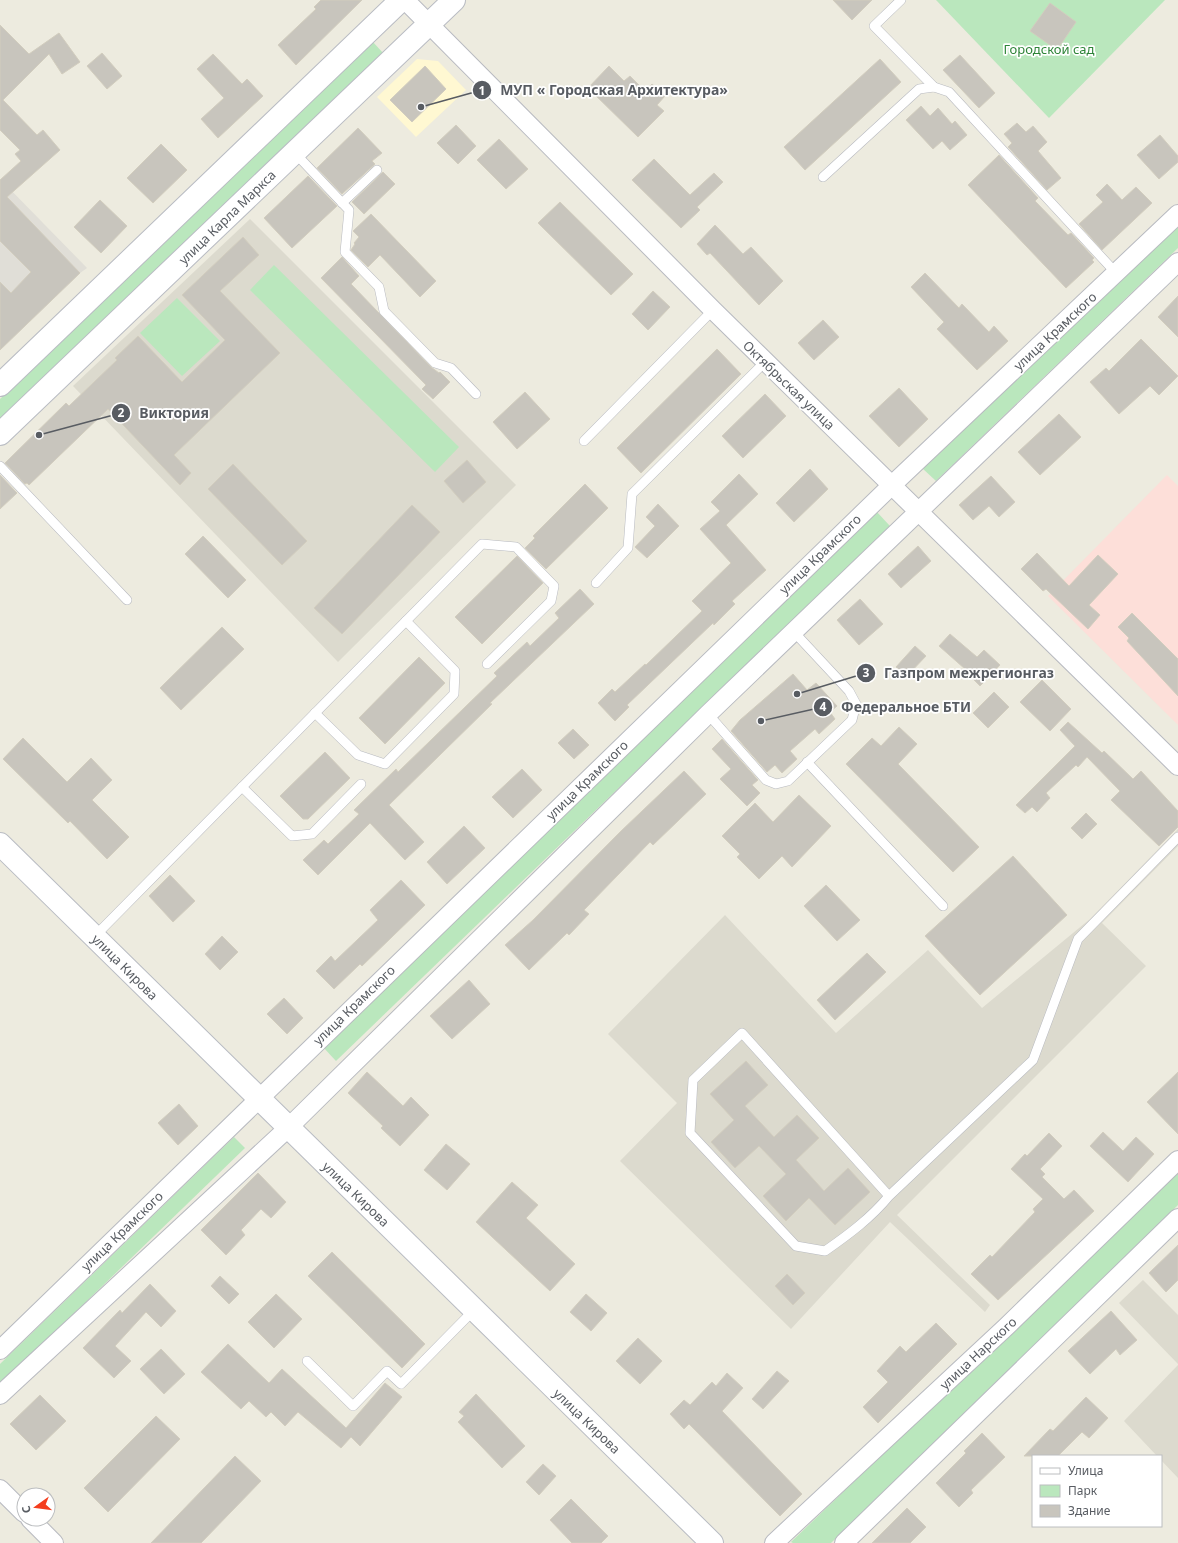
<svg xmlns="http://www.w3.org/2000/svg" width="1178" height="1543" font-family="'Noto Sans',sans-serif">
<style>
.commercial{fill:#fff8d2}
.industrial{fill:#e0ded7}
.education{fill:#dcdace}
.medical{fill:#fddfd9}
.green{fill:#bae7bd}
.building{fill:#c8c5bd;stroke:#d2cdbe}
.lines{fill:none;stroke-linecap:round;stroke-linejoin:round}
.service-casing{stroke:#b8bac0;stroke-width:10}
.minor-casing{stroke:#b8bac0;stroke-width:20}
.secondary-casing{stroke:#b9bcc3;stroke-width:24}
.service{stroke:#fff;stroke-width:9}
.minor{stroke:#fff;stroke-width:18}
.secondary{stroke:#fff;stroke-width:22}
.labels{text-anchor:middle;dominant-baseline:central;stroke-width:3.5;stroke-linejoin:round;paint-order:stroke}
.park-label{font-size:13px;fill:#2e8438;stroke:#fff}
.street-label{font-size:13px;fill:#585c62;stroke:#fff}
.leader{fill:none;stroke:#585c62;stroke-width:1.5}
.callout-dot{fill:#585c62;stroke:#fff;stroke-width:1.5}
.mark-label{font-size:12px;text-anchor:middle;font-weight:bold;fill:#fff}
.callout-label{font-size:14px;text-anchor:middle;font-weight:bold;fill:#585c62;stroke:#fff;stroke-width:3.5;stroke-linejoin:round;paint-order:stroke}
</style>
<rect width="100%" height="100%" fill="#edebdf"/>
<polygon class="commercial" points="417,59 438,61 466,90 416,137 377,97"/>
<polygon class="industrial" points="0,179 87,268 80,273 0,350"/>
<g class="education">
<polygon points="250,219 516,485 338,662 73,386"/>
<polygon points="1178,829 1178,846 1102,923 1146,966 897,1215 990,1305 985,1312 890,1222 791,1329 620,1161 677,1103 608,1034 725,915 836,1033 928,950 982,1008 1090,919"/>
<polygon points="1143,1280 1178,1315 1178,1364 1119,1303"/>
<polygon points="1178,1365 1178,1478 1161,1460 1161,1456 1157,1456 1124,1421"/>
</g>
<polygon class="medical" points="1167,475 1178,486 1178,725 1048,596"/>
<g class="green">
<polygon points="936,0 1165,0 1049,118"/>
<polygon points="371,40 385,55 0,422 0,399"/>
<polygon points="1178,222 1178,248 936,481 922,468"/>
<polygon points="274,265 459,447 435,472 250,290"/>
<polygon points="177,298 220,341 182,376 140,333"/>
<polygon points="876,511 890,526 336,1061 322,1046"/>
<polygon points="234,1137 245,1148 0,1385 0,1364"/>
<polygon points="1178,1171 1178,1205 831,1543 793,1543 791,1542"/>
</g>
<g class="building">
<polygon points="321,0 362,0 296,65 278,45 316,9 314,7"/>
<polygon points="833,0 872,0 852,20"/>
<polygon points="1050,3 1076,22 1057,50 1030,31"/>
<polygon points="0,25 29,54 59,33 80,62 62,74 49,54 3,100 37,135 43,130 60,150 7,197 80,273 0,350 0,282 11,293 31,272 0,241 0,180 21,161 15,154 20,150 0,130"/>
<polygon points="102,53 122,76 107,89 87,66"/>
<polygon points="213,54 242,84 247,79 263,96 218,138 201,119 224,98 197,69"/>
<polygon points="960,55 995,93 979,108 943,70"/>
<polygon points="880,59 901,82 805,170 784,147"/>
<polygon points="425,66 446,89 412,122 390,100"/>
<polygon points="609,66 624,81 630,76 645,91 652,84 665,96 657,105 664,111 638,137 588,88"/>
<polygon points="921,106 930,116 938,108 952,124 955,121 967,135 950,150 942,141 933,149 906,120"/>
<polygon points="1017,123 1026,132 1033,126 1047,142 1038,151 1061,178 1047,190 1008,147 1012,143 1004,134"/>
<polygon points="456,125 476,146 458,164 437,143"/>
<polygon points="358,128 382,153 372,161 375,164 342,194 317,168"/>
<polygon points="1160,135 1178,156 1178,162 1159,179 1137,155"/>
<polygon points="499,139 528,169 506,189 477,160"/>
<polygon points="161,144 187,170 153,203 127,178"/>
<polygon points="999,155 1038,198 1035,201 1068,235 1071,233 1094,258 1092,260 1094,262 1066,288 968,185"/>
<polygon points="654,159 690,195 714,173 723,182 697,207 700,210 681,228 632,180"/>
<polygon points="383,172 395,184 364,214 352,202"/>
<polygon points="308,176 337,206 292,248 264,218"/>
<polygon points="1107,184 1122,200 1136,187 1152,203 1102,250 1079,224 1103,202 1096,195"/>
<polygon points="100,200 127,226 101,253 74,227"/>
<polygon points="560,202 633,274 611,295 538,223"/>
<polygon points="371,214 436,281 420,297 380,255 368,267 351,250 355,244 354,243 359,237 353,231"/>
<polygon points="715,225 743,254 751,247 783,281 759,305 710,253 707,255 697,244"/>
<polygon points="243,237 259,255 220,291 280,353 174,455 191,473 180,485 108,409 29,485 27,483 25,484 5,463 66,403 69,406 117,360 115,358 138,336 182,382 225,340 182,295"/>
<polygon points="342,257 359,276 351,284 431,367 439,373 440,372 450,382 433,399 422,389 426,385 321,278"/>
<polygon points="925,273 959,308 962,304 989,332 994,326 1008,341 977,370 937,329 944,322 911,287"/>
<polygon points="653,291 670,307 648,330 632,314"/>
<polygon points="1178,296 1178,337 1158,317"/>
<polygon points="823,320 839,337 814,360 798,343"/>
<polygon points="1141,339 1178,376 1159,395 1150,386 1119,414 1090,382 1106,368 1109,371"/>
<polygon points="717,349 741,374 641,473 617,448"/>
<polygon points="899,388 928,419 899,447 869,416"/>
<polygon points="525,392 550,419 517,449 493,422"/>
<polygon points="765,394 786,416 743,458 722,436"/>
<polygon points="1059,414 1081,437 1040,475 1018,452"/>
<polygon points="467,460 486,482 463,503 444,481"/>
<polygon points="233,464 307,541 282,565 208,489"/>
<polygon points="810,469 828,489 794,522 776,503"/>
<polygon points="739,474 758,494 726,525 766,570 732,601 735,604 714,625 713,623 627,705 629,707 615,721 598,703 612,689 615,692 645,664 646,665 702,611 692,601 731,563 700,529 720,511 711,502"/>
<polygon points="0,475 17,493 0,509"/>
<polygon points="991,476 1015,502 999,517 989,506 973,520 959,505"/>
<polygon points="585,484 608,508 546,569 525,548 535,538 533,536"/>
<polygon points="658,504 679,526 647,558 635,547 655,526 646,517"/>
<polygon points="412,505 440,532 342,634 314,608"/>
<polygon points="203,536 246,580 228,598 185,554"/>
<polygon points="918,546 931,561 901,588 888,574"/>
<polygon points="1037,553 1069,586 1098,555 1118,574 1089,605 1100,615 1088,629 1046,589 1043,591 1021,569"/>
<polygon points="517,556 543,583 482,644 455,617"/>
<polygon points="580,589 594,604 490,703 492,704 389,805 424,842 405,860 370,823 318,875 303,860 324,840 328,844 359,814 354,810 396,769 398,772 497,676 494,673 527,642 530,646 559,618 555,613"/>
<polygon points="860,599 883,624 859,645 837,620"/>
<polygon points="1132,613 1178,659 1178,696 1127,641 1129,638 1118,627"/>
<polygon points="222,627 244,649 181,710 160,688"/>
<polygon points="950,634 977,657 984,650 1000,665 980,686 964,670 965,669 939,646"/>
<polygon points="915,646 926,656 907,676 896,667"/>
<polygon points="419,657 445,683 385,744 359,718"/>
<polygon points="793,674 807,690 816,683 837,706 830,712 835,719 819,734 815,729 790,751 797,759 782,773 775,765 767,772 731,731 740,720"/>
<polygon points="1042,680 1071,709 1050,731 1020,702"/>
<polygon points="994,692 1009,707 988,728 973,713"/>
<polygon points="1068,722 1102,753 1104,751 1133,779 1141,771 1178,811 1178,827 1159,846 1111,800 1120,791 1087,757 1078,767 1076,765 1046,793 1050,798 1037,812 1032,807 1025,813 1016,805 1075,746 1060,730"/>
<polygon points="899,727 917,744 898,764 979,847 953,872 846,764 872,738 881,746"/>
<polygon points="573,729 589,745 574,759 558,743"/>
<polygon points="23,738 67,782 91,758 112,780 92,800 129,837 107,859 70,821 68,823 3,759"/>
<polygon points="722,739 758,780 752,785 760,793 747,806 720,779 731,769 712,749"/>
<polygon points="325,752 350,778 308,819 303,819 280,796"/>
<polygon points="522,769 542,790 513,818 492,797"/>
<polygon points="684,771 706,794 653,845 650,842 584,910 589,914 569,935 567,933 529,970 505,945 533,920 620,832"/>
<polygon points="799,795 831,826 792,867 782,856 759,879 737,857 740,854 722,836 755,803 773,822"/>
<polygon points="1086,813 1097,824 1082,839 1071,828"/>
<polygon points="464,826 485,848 447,884 427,862"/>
<polygon points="1013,856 1067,915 980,995 925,936"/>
<polygon points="170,875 195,901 173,922 149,896"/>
<polygon points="401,880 425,905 362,966 360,964 334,989 316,971 331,956 335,961 378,920 370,910"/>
<polygon points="826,885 860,920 837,941 804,906"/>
<polygon points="222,936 238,952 220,970 205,954"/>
<polygon points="867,953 886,972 835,1020 817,1000"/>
<polygon points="469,980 490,1004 452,1039 430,1016"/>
<polygon points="284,998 303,1018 287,1034 267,1014"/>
<polygon points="746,1061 768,1085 745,1106 774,1137 797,1115 819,1138 796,1160 824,1191 848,1168 870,1192 835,1225 809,1198 786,1221 763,1196 786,1174 759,1146 735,1168 711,1142 734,1120 710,1094"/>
<polygon points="367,1072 403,1106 411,1097 429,1115 400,1146 381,1128 383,1126 348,1093"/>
<polygon points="1178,1072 1178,1134 1147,1102"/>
<polygon points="179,1104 198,1126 178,1145 158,1123"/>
<polygon points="1103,1132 1123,1151 1136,1137 1154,1154 1128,1182 1090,1146"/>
<polygon points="1049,1133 1062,1146 1040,1169 1045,1174 1042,1177 1064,1199 1074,1190 1094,1211 998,1300 971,1274 990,1255 992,1257 1035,1212 1033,1209 1043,1199 1011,1169 1025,1154 1027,1156"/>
<polygon points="446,1144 470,1164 447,1190 424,1170"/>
<polygon points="258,1173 286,1202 271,1218 261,1209 241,1230 245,1235 226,1255 201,1230"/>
<polygon points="512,1182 538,1205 526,1218 575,1264 550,1291 476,1222"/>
<polygon points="1178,1245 1178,1280 1166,1292 1149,1273"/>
<polygon points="332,1252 425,1344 402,1368 308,1276"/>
<polygon points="787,1274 805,1293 793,1305 775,1286"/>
<polygon points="220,1276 239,1294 229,1304 211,1286"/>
<polygon points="150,1284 176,1311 161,1327 146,1312 115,1346 131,1361 114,1378 83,1348 120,1310 122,1313"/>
<polygon points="276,1294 302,1319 274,1348 248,1322"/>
<polygon points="586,1294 607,1313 591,1331 570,1312"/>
<polygon points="1111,1311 1137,1340 1120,1355 1116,1349 1090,1374 1068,1351"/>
<polygon points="936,1323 957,1344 878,1423 863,1407 888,1382 877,1371 900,1346 906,1352"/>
<polygon points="638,1338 662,1361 640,1384 616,1361"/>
<polygon points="228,1344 269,1383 282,1369 346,1428 385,1383 402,1397 360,1446 351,1437 341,1448 298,1412 285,1426 271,1412 266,1417 249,1401 241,1409 201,1372"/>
<polygon points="161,1349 185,1374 164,1394 140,1369"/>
<polygon points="777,1371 789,1381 763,1409 752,1399"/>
<polygon points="727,1373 743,1388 722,1411 802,1494 780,1516 689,1424 684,1429 670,1414 684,1400 690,1405 712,1382 716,1386"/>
<polygon points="476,1394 525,1446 502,1468 458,1422 464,1416 459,1412"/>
<polygon points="40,1395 66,1421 36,1450 10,1424"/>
<polygon points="1086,1397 1108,1418 1089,1438 1082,1432 1058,1456 1024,1456 1050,1429 1053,1431"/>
<polygon points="156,1416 180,1439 108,1512 84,1488"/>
<polygon points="982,1433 1005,1457 971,1490 973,1493 959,1507 936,1483 966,1453 964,1451"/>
<polygon points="235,1456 261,1481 201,1543 151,1543"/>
<polygon points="543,1464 556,1476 539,1495 526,1482"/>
<polygon points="571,1499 608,1536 601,1543 572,1543 550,1520"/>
<polygon points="907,1508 926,1527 910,1543 872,1543"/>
</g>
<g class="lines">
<g class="service-casing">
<g id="service">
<polyline points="901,0 874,26 934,87"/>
<polyline points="294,152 349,210 345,252 379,287 384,311 435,363 451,368 476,394"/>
<polyline points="823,177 919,89 934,87 949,92 1116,273"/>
<polyline points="342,203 377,170"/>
<polyline points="584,441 713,310"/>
<polyline points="0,466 127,600"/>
<polyline points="596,583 628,548 632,494 765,362"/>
<polyline points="315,713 358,755 385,764 454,694 455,671 406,621"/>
<polyline points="708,714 766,780 776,784 788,781 852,720 856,704 849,691 794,632"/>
<polyline points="807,762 943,906"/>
<polyline points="242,787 292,836 312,834 361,784"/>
<polyline points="94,937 482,544 516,547 554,586 551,601 487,664"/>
<path d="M889,1196L742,1033L693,1080L690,1133L796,1246L825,1251C848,1235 871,1218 889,1196L1033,1060L1078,939L1178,837"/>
<polyline points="307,1361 353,1406 387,1371 401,1384 474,1310"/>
</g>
</g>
<g class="minor-casing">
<g id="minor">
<polyline points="405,0 713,310 1178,766"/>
<polyline points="0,1350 892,485 1178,214"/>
<polyline points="0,1395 288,1128 708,714 1178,262"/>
<polyline points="0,1489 24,1513"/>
<polyline points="30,1519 54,1543"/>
<polyline points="774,1543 1006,1327 1178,1160"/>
<polyline points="844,1543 1178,1218"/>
</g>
</g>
<g class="secondary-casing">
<g id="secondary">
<polyline points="0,385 401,0"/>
<polyline points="0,434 454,0"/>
<polyline points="0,844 712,1543"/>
</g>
</g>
<use href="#service" class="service"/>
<use href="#minor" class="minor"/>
<use href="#secondary" class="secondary"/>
</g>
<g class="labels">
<g class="park-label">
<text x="1049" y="49">Городской сад</text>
</g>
<g class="street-label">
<text transform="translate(227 217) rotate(-44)">улица Карла Маркса</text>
<text transform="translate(1055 331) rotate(-43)">улица Крамского</text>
<text transform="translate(789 385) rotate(44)">Октябрьская улица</text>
<text transform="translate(820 554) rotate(-44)">улица Крамского</text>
<text transform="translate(587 780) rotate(-44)">улица Крамского</text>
<text transform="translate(125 967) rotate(45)">улица Кирова</text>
<text transform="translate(354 1005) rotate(-44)">улица Крамского</text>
<text transform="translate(356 1194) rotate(44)">улица Кирова</text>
<text transform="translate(122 1231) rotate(-44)">улица Крамского</text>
<text transform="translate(978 1353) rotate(-43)">улица Нарского</text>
<text transform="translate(587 1421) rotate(44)">улица Кирова</text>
</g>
</g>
<path class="leader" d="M421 107L482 90M39 435L121 413M797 694L866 673M761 721L823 707"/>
<g class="callout-dot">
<circle cx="421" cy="107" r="4"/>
<circle cx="39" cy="435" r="4"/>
<circle cx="797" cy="694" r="4"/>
<circle cx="761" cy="721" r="4"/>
<circle cx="482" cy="90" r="10"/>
<circle cx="121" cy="413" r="10"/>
<circle cx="866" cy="673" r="10"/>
<circle cx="823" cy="707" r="10"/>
</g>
<g class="mark-label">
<text x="482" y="95">1</text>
<text x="121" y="417">2</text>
<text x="866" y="677">3</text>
<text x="823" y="711">4</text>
</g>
<g class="callout-label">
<text x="614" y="95">МУП « Городская Архитектура»</text>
<text x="174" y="418">Виктория</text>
<text x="969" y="678">Газпром межрегионгаз</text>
<text x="906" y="712">Федеральное БТИ</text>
</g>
<rect x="1032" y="1455" width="130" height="72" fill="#ffffff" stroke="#bcbec0"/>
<rect x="1040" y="1468" width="20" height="6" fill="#ffffff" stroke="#bcbec0"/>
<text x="1068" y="1475" font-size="12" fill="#585c62">Улица</text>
<rect x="1040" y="1485" width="20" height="12" fill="#bae7bd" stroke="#bcbec0"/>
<text x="1068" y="1495" font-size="12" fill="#585c62">Парк</text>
<rect x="1040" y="1505" width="20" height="12" fill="#c8c5bd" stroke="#bcbec0"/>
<text x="1068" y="1515" font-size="12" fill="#585c62">Здание</text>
<g transform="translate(36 1507) rotate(256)"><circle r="19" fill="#ffffff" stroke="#bcbec0"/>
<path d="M0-3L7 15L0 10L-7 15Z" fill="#f43e1e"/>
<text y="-6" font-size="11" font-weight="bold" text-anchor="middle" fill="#585c62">С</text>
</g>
</svg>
